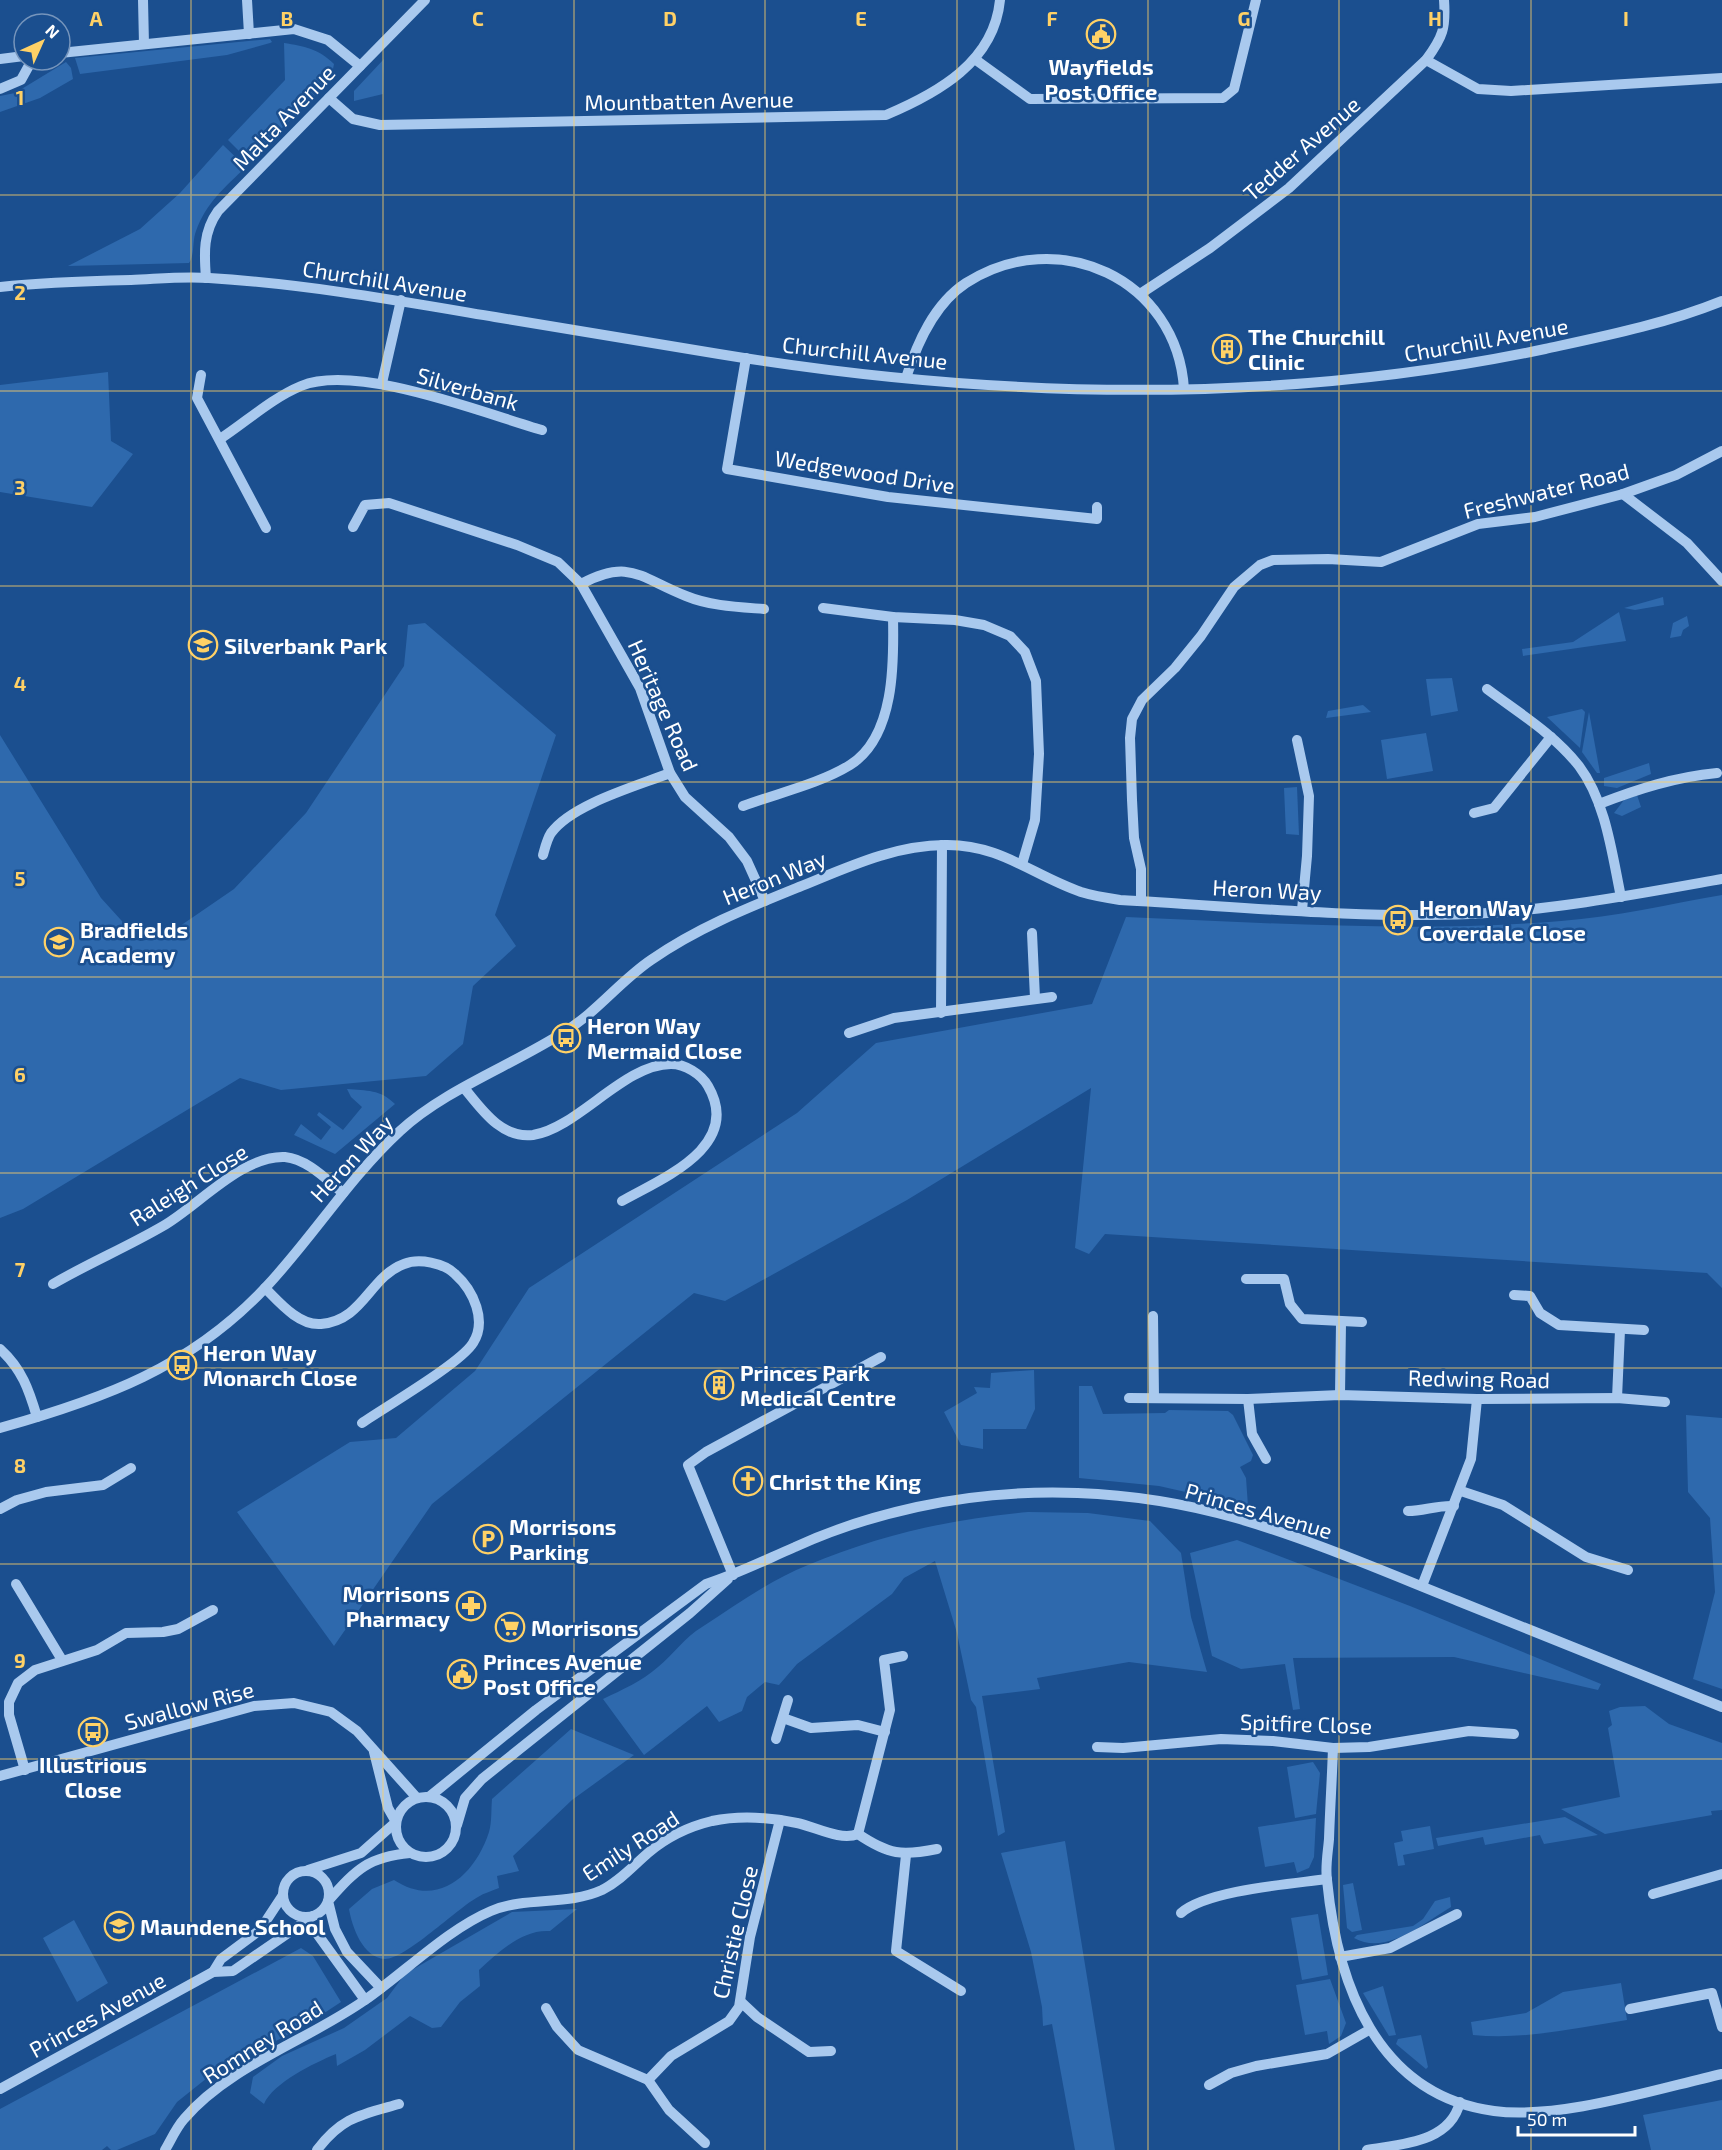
<svg xmlns="http://www.w3.org/2000/svg" width="1722" height="2150" font-family="'Exo 2',sans-serif">
<style>
.green{fill:#2e69ad}
.lines{fill:none;stroke-linecap:round;stroke-linejoin:round}
.minor{stroke:#a9c9ee;stroke-width:10}
.grid{fill:none;stroke:#ffd166;stroke-width:1.5;stroke-opacity:0.55}
.labels{text-anchor:middle;dominant-baseline:central;stroke-width:5;stroke-linejoin:round;paint-order:stroke}
.poi-label{font-size:22px;font-weight:bold;fill:#fff;stroke:#1b4f8f;text-anchor:start}
.street-label{font-size:22px;fill:#fff;stroke:#1b4f8f}
.grid-label{font-size:20px;text-anchor:middle;font-weight:bold;fill:#ffd166;stroke:#1b4f8f;stroke-width:5;stroke-linejoin:round;paint-order:stroke}
</style>
<rect width="100%" height="100%" fill="#1b4f8f"/>
<g class="green">
<polygon points="270,39 272,42 270,43 227,55 80,74 75,58"/>
<path d="M284,43C304,46 319,49 334,64L331,79L249,161L228,140L285,80Z"/>
<polygon points="384,59 383,94 354,101 354,91"/>
<polygon points="66,62 71,68 73,79 40,98 0,112 0,96 15,93"/>
<path d="M223,145L246,167C225,187 206,203 196,231C192,241 195,254 189,263L68,266L140,229L180,193Z"/>
<polygon points="108,372 111,441 133,454 92,507 0,492 0,385"/>
<polygon points="1663,597 1664,605 1635,610 1624,608"/>
<polygon points="1619,612 1626,641 1523,656 1522,649 1573,642"/>
<polygon points="1687,616 1689,626 1683,630 1681,636 1670,638 1673,623"/>
<polygon points="425,623 556,735 495,915 516,946 473,986 463,1044 426,1076 281,1090 240,1078 23,1209 0,1218 0,735 101,898 140,941 164,937 234,889 306,813 404,666 408,625"/>
<polygon points="1452,678 1458,711 1431,716 1426,679"/>
<polygon points="1363,705 1371,712 1326,718 1328,711"/>
<polygon points="1582,709 1585,712 1580,748 1547,717"/>
<polygon points="1589,712 1600,773 1597,773 1582,752"/>
<polygon points="1426,733 1433,771 1387,779 1381,740"/>
<polygon points="1649,763 1651,774 1617,788 1604,786 1604,778"/>
<polygon points="1297,787 1299,835 1286,834 1284,788"/>
<polygon points="1637,795 1641,807 1622,816 1614,813 1624,800"/>
<path d="M1722,895V1288L1707,1273L1105,1234L1089,1254L1075,1248L1091,1088L907,1200L725,1301L694,1293L432,1504L334,1646L237,1512L350,1442L396,1438L475,1371L529,1288L797,1113L876,1043L1092,1004L1126,917C1270,923 1416,933 1561,921C1615,917 1669,904 1722,895Z"/>
<path d="M347,1089C367,1091 380,1089 395,1104L335,1154L294,1135L301,1124L321,1140L331,1127L317,1115L319,1112L343,1130L362,1107L351,1097Z"/>
<polygon points="1034,1370 1035,1409 1026,1429 983,1429 983,1449 961,1445 944,1412 977,1393 974,1387 990,1388 991,1373"/>
<polygon points="1079,1386 1092,1386 1103,1414 1165,1413 1169,1410 1228,1411 1233,1415 1253,1455 1251,1461 1240,1467 1246,1478 1248,1506 1159,1486 1079,1478"/>
<polygon points="1686,1415 1722,1418 1722,1689 1693,1679 1715,1592 1710,1518 1688,1492"/>
<path d="M1028,1512L1088,1513L1150,1521L1181,1553L1191,1617L1207,1672L1129,1662L1037,1678L1040,1689L982,1696L1005,1832L998,1836L976,1707L971,1700L957,1633L935,1561L904,1578L892,1594L797,1664L779,1685L765,1682L747,1697L742,1711L719,1722L707,1706L644,1755L603,1699C622,1690 642,1681 658,1667C674,1654 684,1638 702,1627C736,1605 770,1580 808,1565C880,1535 950,1519 1028,1512Z"/>
<polygon points="1237,1540 1410,1606 1601,1684 1598,1690 1454,1657 1293,1658 1300,1709 1293,1710 1285,1664 1241,1669 1212,1656 1190,1553"/>
<polygon points="1645,1706 1669,1724 1722,1743 1722,1810 1711,1811 1712,1815 1605,1834 1561,1809 1620,1797 1608,1728 1612,1725 1609,1711 1620,1707"/>
<path d="M571,1729L634,1755L572,1800L513,1856L519,1871L497,1876L499,1888C492,1891 484,1893 478,1897C456,1909 406,1959 385,1959C363,1958 352,1927 349,1909L372,1889L394,1880C438,1909 475,1875 489,1832C492,1822 491,1810 492,1799Z"/>
<polygon points="1313,1762 1320,1773 1316,1814 1295,1818 1287,1767"/>
<polygon points="1565,1817 1598,1835 1544,1844 1540,1835 1485,1845 1483,1837 1438,1846 1436,1838"/>
<polygon points="1316,1818 1314,1857 1309,1868 1297,1873 1294,1862 1265,1867 1258,1827"/>
<polygon points="1430,1826 1434,1849 1403,1855 1405,1865 1398,1866 1394,1843 1403,1841 1401,1831"/>
<polygon points="1065,1841 1115,2150 1075,2150 1052,2024 1043,2026 1042,2007 1031,1952 1001,1853"/>
<polygon points="1353,1883 1362,1930 1352,1932 1347,1928 1343,1885"/>
<path d="M1450,1897L1451,1907C1424,1923 1386,1956 1354,1938L1357,1935L1413,1926L1423,1919L1435,1901Z"/>
<path d="M577,1909L550,1931C522,1929 499,1952 479,1970L480,1986L460,2002L441,2027L432,2028L410,2016L365,2050L337,2066L336,2054C314,2063 273,2083 264,2104L250,2093L253,2077L282,2056L344,2028L387,1998L405,1974L512,1912Z"/>
<polygon points="1318,1914 1328,1975 1302,1980 1291,1918"/>
<polygon points="74,1920 108,1983 77,2002 43,1938"/>
<polygon points="301,1948 313,1956 341,2002 300,2029 217,2070 177,2102 155,2134 117,2150 111,2150 107,2146 102,2150 0,2150 0,2109"/>
<polygon points="1330,1979 1346,2023 1341,2036 1329,2044 1327,2031 1305,2035 1296,1985"/>
<path d="M1621,1983L1627,2020C1576,2028 1525,2040 1473,2035L1471,2022L1526,2013L1563,1992Z"/>
<polygon points="1383,1986 1396,2035 1389,2036 1363,1993"/>
<polygon points="1421,2035 1428,2067 1426,2069 1396,2044 1398,2039"/>
<polygon points="1722,2100 1722,2150 1651,2150 1643,2115"/>
</g>
<g class="lines">
<g class="minor">
<polyline points="143,0 144,44"/>
<polyline points="247,0 249,34"/>
<polyline points="60,53 294,29 328,40 360,66"/>
<polyline points="0,59 24,56"/>
<polyline points="976,60 1030,99 1223,98 1234,89 1256,0"/>
<polyline points="1426,60 1478,89 1511,91 1722,78"/>
<polyline points="0,89 21,80 32,60"/>
<path d="M329,98L353,119L380,125L886,115C938,93 994,62 1000,0"/>
<path d="M206,278C204,253 203,232 218,211L425,0"/>
<path d="M0,287C44,282 87,281 131,280C157,279 183,276 209,278C306,284 400,301 495,317C570,330 645,342 719,354C992,399 1274,406 1545,349C1605,336 1665,324 1722,301"/>
<path d="M1140,294L1210,248L1289,188L1426,60C1443,37 1446,28 1444,0"/>
<polyline points="746,358 727,469 888,497 1097,519 1097,507"/>
<polyline points="201,375 197,398 266,528"/>
<path d="M906,378C917,343 934,304 966,283C1058,224 1177,279 1184,389"/>
<polyline points="382,383 401,300"/>
<path d="M220,439C246,422 272,398 301,386C357,363 483,413 542,430"/>
<polyline points="1623,494 1687,543 1722,581"/>
<polyline points="353,527 365,505 389,503 517,545 558,562 581,584 640,688 670,773 685,797 729,837 747,861 765,901"/>
<path d="M581,584C630,558 640,578 686,596C710,606 738,607 764,609"/>
<polyline points="823,608 893,617 955,620 984,625 1010,636 1025,652 1036,681 1039,754 1035,820 1022,864"/>
<path d="M1487,689C1519,713 1554,734 1579,766C1606,802 1612,854 1621,897"/>
<polyline points="1297,740 1309,796 1307,856 1302,910"/>
<path d="M1599,804C1638,789 1675,777 1717,773"/>
<path d="M743,806C778,793 819,784 850,765C895,737 894,662 893,617"/>
<polyline points="1474,813 1494,808 1551,737"/>
<path d="M543,855C545,848 547,839 551,833C572,804 637,786 670,773"/>
<polyline points="1141,901 1141,869 1134,838 1132,800 1130,738 1132,719 1142,700 1175,668 1201,636 1234,587 1260,565 1273,560 1328,559 1381,562 1478,524 1535,517 1623,494 1676,475 1722,451"/>
<polyline points="1032,933 1035,998"/>
<polyline points="941,1013 942,845"/>
<polyline points="849,1033 894,1018 1052,997"/>
<path d="M465,1089C482,1110 502,1139 533,1135C578,1128 624,1064 671,1064C685,1064 701,1074 708,1086C743,1146 663,1178 622,1201"/>
<polyline points="1246,1279 1284,1279 1290,1304 1302,1319 1362,1322"/>
<path d="M53,1284C89,1263 127,1247 163,1226C198,1206 242,1155 285,1157C307,1159 327,1180 343,1193"/>
<path d="M265,1288C279,1302 299,1326 321,1324C364,1320 369,1277 404,1264C419,1258 444,1263 455,1274C474,1291 487,1321 473,1343C461,1363 385,1407 362,1423"/>
<polyline points="1514,1295 1530,1296 1540,1313 1559,1325 1644,1330"/>
<polyline points="1153,1316 1154,1397"/>
<path d="M0,1349C22,1369 29,1390 37,1417"/>
<polyline points="1340,1395 1341,1323"/>
<polyline points="1129,1398 1248,1399 1340,1395 1477,1399 1617,1398 1665,1402"/>
<polyline points="1617,1398 1620,1330"/>
<polyline points="1248,1399 1252,1434 1266,1459"/>
<path d="M0,1428C103,1399 190,1368 266,1287C313,1237 349,1178 400,1131C444,1090 513,1065 564,1032C596,1013 620,981 651,960C697,928 747,908 799,887C846,868 894,845 945,845C1000,844 1032,875 1081,892C1094,896 1107,898 1120,900C1234,906 1356,919 1470,914C1555,910 1638,894 1722,879"/>
<polyline points="1461,1491 1503,1505 1586,1557 1628,1570"/>
<polyline points="0,1509 17,1500 46,1492 103,1485 131,1468"/>
<path d="M1408,1511C1424,1511 1437,1505 1454,1506"/>
<polyline points="733,1575 688,1465 706,1452 881,1357"/>
<polyline points="16,1584 62,1660"/>
<polyline points="1422,1586 1471,1459 1477,1399"/>
<polyline points="783,1718 811,1728 858,1725 885,1732"/>
<polyline points="776,1739 788,1700"/>
<polyline points="1097,1747 1123,1748 1221,1739 1273,1741 1333,1748 1369,1747 1469,1731 1514,1734"/>
<path d="M1333,1748C1332,1778 1330,1809 1329,1839C1328,1852 1325,1867 1327,1880C1337,1983 1376,2095 1494,2111C1559,2120 1656,2089 1722,2074"/>
<polyline points="25,1770 9,1715 9,1702 18,1683 35,1670 97,1650 126,1633 163,1632 178,1629 213,1610"/>
<polyline points="0,1776 254,1706 294,1703 331,1712 357,1731 417,1798"/>
<circle cx="426" cy="1827" r="30"/>
<path d="M429,1797L536,1710L706,1584C737,1574 765,1560 795,1547C834,1529 876,1516 917,1507C1022,1484 1134,1489 1236,1518C1312,1540 1385,1572 1458,1601C1546,1636 1634,1671 1722,1707"/>
<polyline points="457,1825 465,1798 482,1779 690,1613 728,1579"/>
<polyline points="858,1834 890,1710 884,1660 903,1656"/>
<polyline points="906,1855 896,1951 961,1991"/>
<polyline points="308,1870 361,1853 396,1822 388,1808 374,1752"/>
<circle cx="306" cy="1894" r="23"/>
<polyline points="1653,1894 1722,1874"/>
<path d="M1181,1913C1207,1890 1291,1884 1327,1879"/>
<polyline points="302,1917 318,1935 365,2000"/>
<polyline points="1340,1957 1390,1948 1457,1914"/>
<polyline points="213,1972 221,1959 260,1930 283,1895"/>
<path d="M381,1988L347,1952L335,1929L328,1901C356,1870 367,1857 410,1853"/>
<polyline points="741,2002 757,2017 809,2052 831,2051"/>
<polyline points="546,2008 557,2027 578,2050 648,2080 669,2110 705,2143"/>
<polyline points="1630,2009 1712,1993 1722,2027"/>
<polyline points="648,2080 671,2056 729,2021 739,2007 750,1937 780,1820"/>
<polyline points="1209,2085 1231,2073 1256,2066 1327,2054 1369,2030"/>
<polyline points="0,2089 213,1972 233,1971 313,1916"/>
<path d="M165,2150C171,2140 176,2128 184,2119C229,2066 308,2040 365,2000C404,1973 448,1929 491,1911C527,1896 567,1906 602,1890C620,1881 633,1866 648,1853C667,1837 687,1827 712,1821C740,1815 768,1817 797,1823C816,1827 840,1841 858,1834C889,1855 902,1856 937,1849"/>
<path d="M317,2150C342,2117 360,2115 399,2104"/>
<path d="M1367,2150C1401,2144 1450,2143 1460,2102"/>
</g>
</g>
<path class="grid" d="M191,0V2150M383,0V2150M574,0V2150M765,0V2150M957,0V2150M1148,0V2150M1339,0V2150M1531,0V2150M0,195H1722M0,391H1722M0,586H1722M0,782H1722M0,977H1722M0,1173H1722M0,1368H1722M0,1564H1722M0,1759H1722M0,1955H1722"/>
<defs>
<g id="civic-ring" transform="scale(1.5)"><circle r="9.5" fill="#1b4f8f" stroke="#ffd166" stroke-width="1.5"/><path d="M-.6-6.5H3V-4.5H.6V-3L4-1V1h2V6H-6V1h2V-1L-.6-3ZM-1.2 2.5V6h2.4V2.5Z" fill="#ffd166"/></g>
<g id="building-ring" transform="scale(1.5)"><circle r="9.5" fill="#1b4f8f" stroke="#ffd166" stroke-width="1.5"/><path d="M-4-6H4V6H1V3H-1V6H-4ZM-2.5-4.3h1.7v1.8h-1.7ZM.8-4.3h1.7v1.8H.8ZM-2.5-1h1.7V.8h-1.7ZM.8-1h1.7V.8H.8Z" fill="#ffd166"/></g>
<g id="school-ring" transform="scale(1.5)"><circle r="9.5" fill="#1b4f8f" stroke="#ffd166" stroke-width="1.5"/><path d="M0-5L7-2L0 1L-7-2ZM-4 1L0 2.5L4 1V4Q0 6-4 4Z" fill="#ffd166"/></g>
<g id="bus-ring" transform="scale(1.5)"><circle r="9.5" fill="#1b4f8f" stroke="#ffd166" stroke-width="1.5"/><path d="M-5-6H5V4H4V6H2V4H-2V6H-4V4H-5ZM-3.5-4V0h7V-4ZM-3.5 1.2v1.5H-2V1.2ZM2 1.2v1.5H3.5V1.2Z" fill="#ffd166"/></g>
<g id="church-ring" transform="scale(1.5)"><circle r="9.5" fill="#1b4f8f" stroke="#ffd166" stroke-width="1.5"/><path d="M-1.2-6h2.4v3.5h3.3v2.4h-3.3V6h-2.4V-.1h-3.3v-2.4h3.3Z" fill="#ffd166"/></g>
<g id="parking-ring" transform="scale(1.5)"><circle r="9.5" fill="#1b4f8f" stroke="#ffd166" stroke-width="1.5"/><path d="M-3.5-5.5H1a3.5 3.5 0 0 1 0 7H-1V5.5H-3.5ZM-1-3.4V-.6H.8a1.4 1.4 0 0 0 0-2.8Z" fill="#ffd166"/></g>
<g id="pharmacy-ring" transform="scale(1.5)"><circle r="9.5" fill="#1b4f8f" stroke="#ffd166" stroke-width="1.5"/><path d="M-2-6h4v4h4v4h-4v4h-4v-4h-4v-4h4Z" fill="#ffd166"/></g>
<g id="supermarket-ring" transform="scale(1.5)"><circle r="9.5" fill="#1b4f8f" stroke="#ffd166" stroke-width="1.5"/><path d="M-6-5.5h2.5l.6 2H6L4.5 2H-2.5L-4.4-4H-6ZM-1.5 3.2a1.3 1.3 0 1 0 .1 0ZM3 3.2a1.3 1.3 0 1 0 .1 0Z" fill="#ffd166"/></g>
</defs>
<g fill-rule="evenodd">
<use href="#civic-ring" x="1101" y="34"/>
<use href="#building-ring" x="1227" y="349"/>
<use href="#school-ring" x="203" y="645"/>
<use href="#bus-ring" x="1398" y="920"/>
<use href="#school-ring" x="59" y="942"/>
<use href="#bus-ring" x="566" y="1038"/>
<use href="#bus-ring" x="182" y="1365"/>
<use href="#building-ring" x="719" y="1385"/>
<use href="#church-ring" x="748" y="1481"/>
<use href="#parking-ring" x="488" y="1539"/>
<use href="#pharmacy-ring" x="471" y="1606"/>
<use href="#supermarket-ring" x="510" y="1627"/>
<use href="#civic-ring" x="462" y="1674"/>
<use href="#bus-ring" x="93" y="1732"/>
<use href="#school-ring" x="119" y="1926"/>
</g>
<g class="labels">
<g class="poi-label">
<text x="1101" y="66" text-anchor="middle">Wayfields<tspan x="1101" dy="25">Post Office</tspan></text>
<text x="1248" y="336">The Churchill<tspan x="1248" dy="25">Clinic</tspan></text>
<text x="224" y="645">Silverbank Park</text>
<text x="1419" y="907">Heron Way<tspan x="1419" dy="25">Coverdale Close</tspan></text>
<text x="80" y="929">Bradfields<tspan x="80" dy="25">Academy</tspan></text>
<text x="587" y="1025">Heron Way<tspan x="587" dy="25">Mermaid Close</tspan></text>
<text x="203" y="1352">Heron Way<tspan x="203" dy="25">Monarch Close</tspan></text>
<text x="740" y="1372">Princes Park<tspan x="740" dy="25">Medical Centre</tspan></text>
<text x="769" y="1481">Christ the King</text>
<text x="509" y="1526">Morrisons<tspan x="509" dy="25">Parking</tspan></text>
<text x="450" y="1593" text-anchor="end">Morrisons<tspan x="450" dy="25">Pharmacy</tspan></text>
<text x="531" y="1627">Morrisons</text>
<text x="483" y="1661">Princes Avenue<tspan x="483" dy="25">Post Office</tspan></text>
<text x="93" y="1764" text-anchor="middle">Illustrious<tspan x="93" dy="25">Close</tspan></text>
<text x="140" y="1926">Maundene School</text>
</g>
<g class="street-label">
<text transform="translate(689 100) rotate(-1)">Mountbatten Avenue</text>
<text transform="translate(283 117) rotate(-46)">Malta Avenue</text>
<text transform="translate(1301 148) rotate(-41)">Tedder Avenue</text>
<text transform="translate(385 280) rotate(9)">Churchill Avenue</text>
<text transform="translate(1486 339) rotate(-10)">Churchill Avenue</text>
<text transform="translate(865 352) rotate(6)">Churchill Avenue</text>
<text transform="translate(468 388) rotate(16)">Silverbank</text>
<text transform="translate(865 471) rotate(9)">Wedgewood Drive</text>
<text transform="translate(1546 490) rotate(-14)">Freshwater Road</text>
<text transform="translate(664 705) rotate(66)">Heritage Road</text>
<text transform="translate(774 877) rotate(-22)">Heron Way</text>
<text transform="translate(1267 889) rotate(3)">Heron Way</text>
<text transform="translate(351 1158) rotate(-47)">Heron Way</text>
<text transform="translate(188 1184) rotate(-32)">Raleigh Close</text>
<text transform="translate(1479 1378) rotate(1)">Redwing Road</text>
<text transform="translate(1259 1510) rotate(16)">Princes Avenue</text>
<text transform="translate(189 1705) rotate(-15)">Swallow Rise</text>
<text transform="translate(1306 1723) rotate(2)">Spitfire Close</text>
<text transform="translate(630 1845) rotate(-33)">Emily Road</text>
<text transform="translate(734 1932) rotate(-77)">Christie Close</text>
<text transform="translate(97 2014) rotate(-29)">Princes Avenue</text>
<text transform="translate(262 2041) rotate(-32)">Romney Road</text>
</g>
</g>
<g class="grid-label">
<text x="96" y="26">A</text>
<text x="287" y="26">B</text>
<text x="478" y="26">C</text>
<text x="670" y="26">D</text>
<text x="861" y="26">E</text>
<text x="1052" y="26">F</text>
<text x="1244" y="26">G</text>
<text x="1435" y="26">H</text>
<text x="1626" y="26">I</text>
<text x="20" y="105">1</text>
<text x="20" y="300">2</text>
<text x="20" y="495">3</text>
<text x="20" y="691">4</text>
<text x="20" y="886">5</text>
<text x="20" y="1082">6</text>
<text x="20" y="1277">7</text>
<text x="20" y="1473">8</text>
<text x="20" y="1668">9</text>
</g>
<g transform="translate(42 42) rotate(45)"><circle r="28" fill="#1b4f8f" stroke="#7695bc" stroke-width="1.5"/>
<path d="M0-4.5L10 22L0 15L-10 22Z" fill="#ffd166"/>
<text y="-9" font-size="16" font-weight="bold" text-anchor="middle" fill="#ffffff">N</text>
</g>
<path d="M1518 2126v9h117v-9" fill="none" stroke="#ffffff" stroke-width="3"/>
<text x="1527" y="2126" font-size="18" fill="#ffffff" stroke="#1b4f8f" stroke-width="4.5" paint-order="stroke">50 m</text>
</svg>
